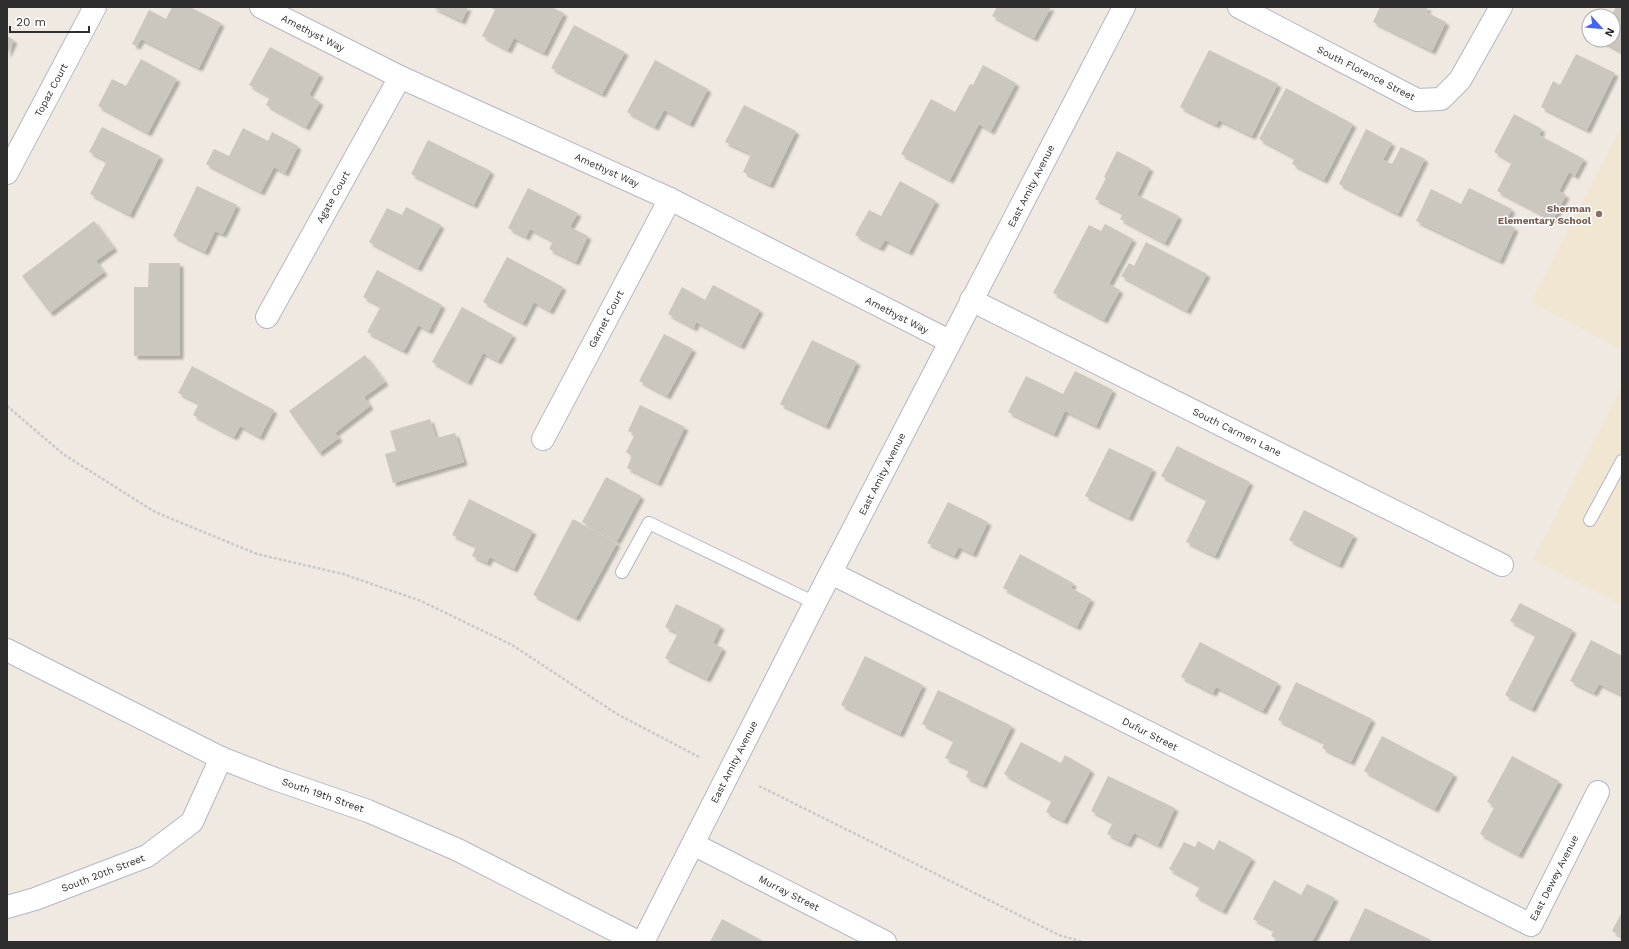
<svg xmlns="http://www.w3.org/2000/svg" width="1629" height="949" font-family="'Work Sans',sans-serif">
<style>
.education{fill:#f0e6d1}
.building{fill:#cbc7bf;filter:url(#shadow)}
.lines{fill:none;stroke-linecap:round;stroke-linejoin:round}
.service-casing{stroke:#b4b7c1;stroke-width:14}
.minor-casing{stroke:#b4b7c1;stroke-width:24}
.secondary-casing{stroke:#b4b7c1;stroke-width:24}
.path{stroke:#c9c9c9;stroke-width:2.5;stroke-dasharray:3 2;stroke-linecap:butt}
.service{stroke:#fff;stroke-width:12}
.minor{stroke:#fff;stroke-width:22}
.secondary{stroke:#fff;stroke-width:22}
.education-dot{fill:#8d6e63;stroke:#fff;stroke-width:1.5}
.labels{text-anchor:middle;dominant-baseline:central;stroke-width:3;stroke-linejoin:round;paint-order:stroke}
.street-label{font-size:10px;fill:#2e2e2e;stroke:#fff}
.education-label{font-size:10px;font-weight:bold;fill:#785e54;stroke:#fff;text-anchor:end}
</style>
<defs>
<filter id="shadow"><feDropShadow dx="3.5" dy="3.5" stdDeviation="1" flood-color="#0004"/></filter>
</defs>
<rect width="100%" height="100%" fill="#efe9e1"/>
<g class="education">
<polygon points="1622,126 1622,350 1531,302"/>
<polygon points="1622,386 1622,605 1533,560"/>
</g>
<g class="building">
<polygon points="172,7 190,7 221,23 199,68 141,39 137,46 132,44 149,10 166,19"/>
<polygon points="432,7 468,7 462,21"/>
<polygon points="490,7 551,7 564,13 544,53 514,38 508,50 482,36 495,10"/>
<polygon points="997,7 1051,7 1034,38 992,16"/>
<polygon points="1380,7 1428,7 1426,12 1446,22 1432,51 1373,22"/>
<polygon points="1616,7 1622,7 1622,52 1599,40 1613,40 1613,16 1611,16"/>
<polygon points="574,25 625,52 602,94 551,68"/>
<polygon points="7,36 14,40 7,55"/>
<polygon points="270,47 320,74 309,95 320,102 306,127 266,105 270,97 249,85"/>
<polygon points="1209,50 1278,84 1252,136 1219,120 1216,125 1180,107"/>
<polygon points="1576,54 1615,73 1587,130 1541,107 1553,81 1560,85"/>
<polygon points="141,59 177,79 148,133 98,106 112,79 126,86"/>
<polygon points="655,60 708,89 690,124 664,110 655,127 627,112"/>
<polygon points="983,65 1016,83 991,131 979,124 950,180 901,154 931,99 955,112 970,84 973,85"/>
<polygon points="1286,88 1353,124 1324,180 1292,164 1295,158 1259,139"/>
<polygon points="744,105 796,131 770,185 743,172 751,154 725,142"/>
<polygon points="1514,114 1542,129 1539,135 1584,159 1575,176 1569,172 1559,191 1566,195 1553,220 1497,191 1512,162 1494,152"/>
<polygon points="102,127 160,156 130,215 90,194 107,161 89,152"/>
<polygon points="243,128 268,141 272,132 298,146 285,173 274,167 261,192 206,164 214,149 229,156"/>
<polygon points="1366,129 1392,143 1383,160 1392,164 1401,147 1425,159 1398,214 1339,184"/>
<polygon points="428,140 491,171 474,205 411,174"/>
<polygon points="1117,151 1150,168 1137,195 1179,216 1165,243 1120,219 1123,213 1095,199 1106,178 1104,177"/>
<polygon points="900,181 936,201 909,252 885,240 880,248 855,235 869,210 881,216"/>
<polygon points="197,186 237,205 223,234 215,231 205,252 173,236"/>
<polygon points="528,188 578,213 570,227 588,236 576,262 549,249 553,241 530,229 526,237 508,228"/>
<polygon points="1469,188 1512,209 1505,223 1515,228 1500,261 1416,221 1431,189 1461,204"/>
<polygon points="406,207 441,225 418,268 369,242 387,208 402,215"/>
<polygon points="94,221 114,248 96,261 104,272 50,313 22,276"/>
<polygon points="1105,224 1133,239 1109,284 1120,290 1104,320 1053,293 1089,225 1101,231"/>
<polygon points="1146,242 1207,274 1187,311 1121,276 1129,263 1134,266"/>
<polygon points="507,257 563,287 550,311 534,302 523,323 483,302"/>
<polygon points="149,263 180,263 180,356 134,356 134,287 148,287"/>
<polygon points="377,270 442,305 429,331 418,325 404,351 367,332 381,306 363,297"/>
<polygon points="713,285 760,310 741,346 696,322 694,328 668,314 682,287 705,300"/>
<polygon points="462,307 513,335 498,361 483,353 468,382 432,362"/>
<polygon points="664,334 693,349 667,396 639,381"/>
<polygon points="812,340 857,362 826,426 780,404"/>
<polygon points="365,355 385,382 364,397 370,406 335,433 339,438 319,453 289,411"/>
<polygon points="192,366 274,410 260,437 240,426 234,437 193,415 199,403 178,393"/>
<polygon points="1075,371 1113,390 1096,426 1065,411 1054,434 1008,412 1026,376 1063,394"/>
<polygon points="640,405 685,427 658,483 627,468 632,456 626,452 635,434 628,431"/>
<polygon points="430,419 436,438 455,433 464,462 393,483 385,454 396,451 390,431"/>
<polygon points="1177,446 1250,482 1215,556 1186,542 1207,499 1161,476"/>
<polygon points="1109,448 1153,469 1129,518 1085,496"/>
<polygon points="606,477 641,496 617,541 582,522"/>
<polygon points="469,499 533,531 514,569 490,557 487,563 472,556 476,546 452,535"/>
<polygon points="948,502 988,522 973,554 959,547 954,556 927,543"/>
<polygon points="1304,510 1354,535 1339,565 1289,540"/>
<polygon points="573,519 617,543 576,618 533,595"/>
<polygon points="1020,554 1073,583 1071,588 1091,599 1077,627 1003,588"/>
<polygon points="1520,603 1573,630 1532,709 1505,695 1536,635 1510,621"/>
<polygon points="676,604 721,626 713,643 723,648 707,679 665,658 678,633 665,627"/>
<polygon points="1591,640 1622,656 1622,695 1599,684 1594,693 1570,681"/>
<polygon points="1200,642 1278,683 1263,711 1216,687 1213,693 1181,677"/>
<polygon points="865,656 923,685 900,734 841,705"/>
<polygon points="1296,682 1372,719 1351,762 1322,748 1325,743 1278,720"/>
<polygon points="938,690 1012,726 983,785 966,777 969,769 945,758 954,740 922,724"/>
<polygon points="1382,736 1454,774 1435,809 1364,771"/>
<polygon points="1021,742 1061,763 1065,755 1091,770 1064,821 1046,812 1052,800 1004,774"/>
<polygon points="1512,756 1559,781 1519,855 1480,834 1495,806 1487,802"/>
<polygon points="1108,776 1175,808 1158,845 1134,833 1128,844 1107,834 1113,822 1091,811"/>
<polygon points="1219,840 1252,858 1223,911 1195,896 1200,886 1169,869 1184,842 1195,847 1198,841 1214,850"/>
<polygon points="1274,880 1301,895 1307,884 1335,898 1312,942 1283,942 1271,936 1274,930 1253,919"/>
<polygon points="1365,908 1431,940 1431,942 1349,941"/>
<polygon points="1622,912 1622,937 1612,931"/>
<polygon points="722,919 765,942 710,942"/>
</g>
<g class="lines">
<g class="service-casing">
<g id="service">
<polyline points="1590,520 1622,461"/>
<polyline points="622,572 649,523 815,603"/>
</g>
</g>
<g class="minor-casing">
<g id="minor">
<polyline points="261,7 400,77 670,199 949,341"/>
<polyline points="1239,7 1417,100 1441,99 1460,80 1501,7"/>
<polyline points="7,173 95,7"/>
<polyline points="971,300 1502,565"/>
<polyline points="267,317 400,77"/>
<polyline points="543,439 670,199"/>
<polyline points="831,573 1531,925 1598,792"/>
<polyline points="7,650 221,758 275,779 368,811 458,850 638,942"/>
<polyline points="693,844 885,942"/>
<polyline points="7,907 35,899 147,856 192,822 221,758"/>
</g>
</g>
<g class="secondary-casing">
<polyline id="secondary" points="643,942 815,603 1124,7"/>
</g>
<g class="path">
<polyline points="7,406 63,454 155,512 257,554 343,574 421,601 512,645 617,714 701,758"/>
<polyline points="759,786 1059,935 1083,942"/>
</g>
<use href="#service" class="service"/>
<use href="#minor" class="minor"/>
<use href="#secondary" class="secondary"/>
</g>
<circle class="education-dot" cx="1599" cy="214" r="4"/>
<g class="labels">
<g class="street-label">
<text transform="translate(313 33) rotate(27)">Amethyst Way</text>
<text transform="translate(1366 73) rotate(27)">South Florence Street</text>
<text transform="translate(51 90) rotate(-62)">Topaz Court</text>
<text transform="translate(607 170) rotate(24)">Amethyst Way</text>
<text transform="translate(1031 186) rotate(-63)">East Amity Avenue</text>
<text transform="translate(333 197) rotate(-61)">Agate Court</text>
<text transform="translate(897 315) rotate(27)">Amethyst Way</text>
<text transform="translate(606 319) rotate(-62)">Garnet Court</text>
<text transform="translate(1237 432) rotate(26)">South Carmen Lane</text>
<text transform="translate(882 474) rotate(-63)">East Amity Avenue</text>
<text transform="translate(1150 734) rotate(27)">Dufur Street</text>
<text transform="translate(734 762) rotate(-63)">East Amity Avenue</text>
<text transform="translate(323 795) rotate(19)">South 19th Street</text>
<text transform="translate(103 873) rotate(-21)">South 20th Street</text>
<text transform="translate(1554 878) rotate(-63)">East Dewey Avenue</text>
<text transform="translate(789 893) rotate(27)">Murray Street</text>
</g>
<g class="education-label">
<text x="1591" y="208">Sherman<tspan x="1591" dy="12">Elementary School</tspan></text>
</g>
</g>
<rect width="1629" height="949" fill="none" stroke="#2e2e2e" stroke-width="16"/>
<g transform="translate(1601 28) rotate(117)"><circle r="19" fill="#ffffff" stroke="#ababab"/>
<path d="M0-3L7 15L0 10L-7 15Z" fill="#4264fb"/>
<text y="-6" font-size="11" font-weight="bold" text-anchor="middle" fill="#2e2e2e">N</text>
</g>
<path d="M10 26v6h79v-6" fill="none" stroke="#2e2e2e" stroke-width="2"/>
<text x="16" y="26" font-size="12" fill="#2e2e2e" stroke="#ffffff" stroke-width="3" paint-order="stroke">20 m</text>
</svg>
